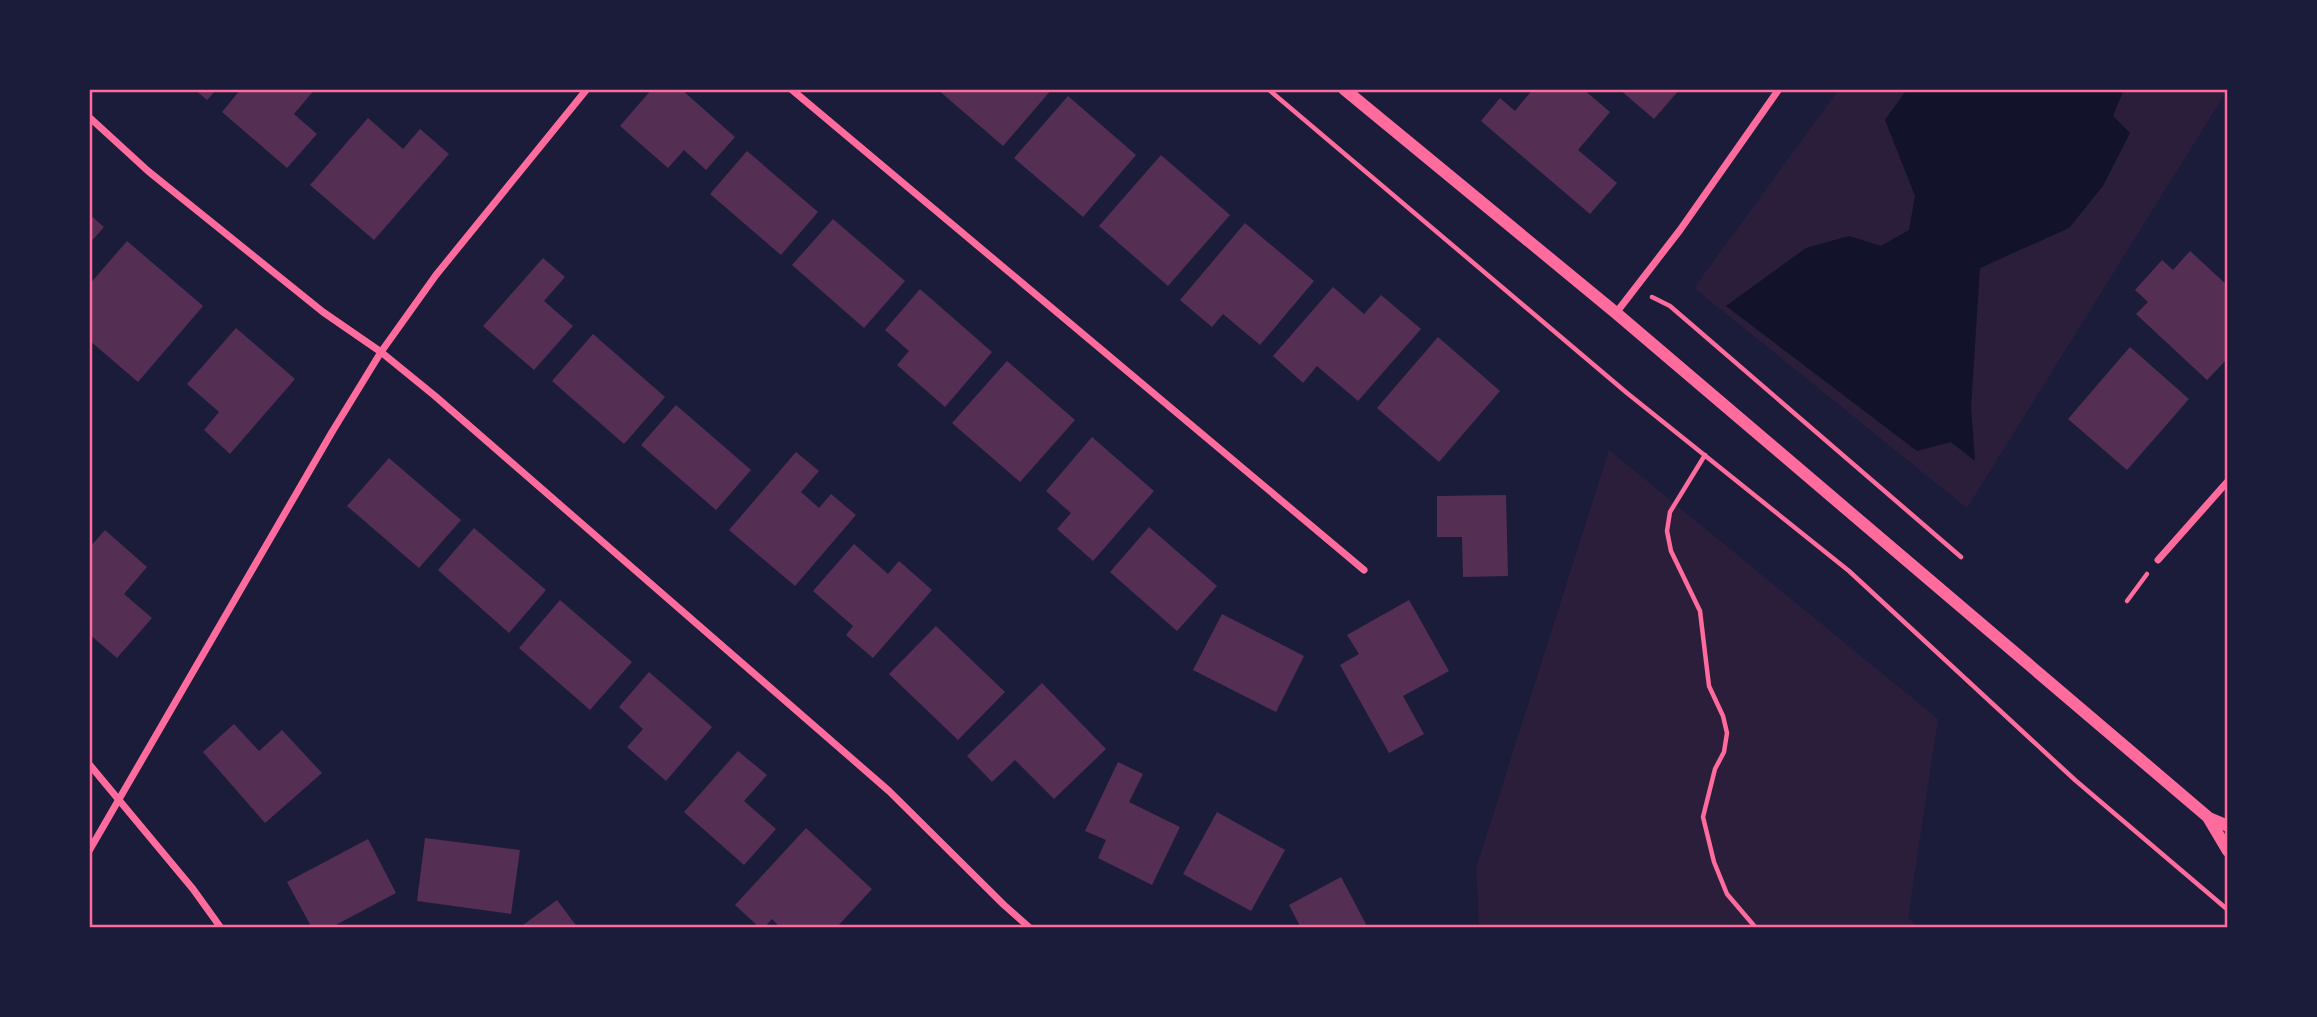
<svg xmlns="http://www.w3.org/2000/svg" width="2317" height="1017" font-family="Signika,sans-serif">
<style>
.green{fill:#2a1e3b}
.water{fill:#12122b}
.building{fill:#542f53}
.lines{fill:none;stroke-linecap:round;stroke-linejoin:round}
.path{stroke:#ff6b9d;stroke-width:4.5}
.minor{stroke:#ff6b9d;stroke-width:7}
.tertiary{stroke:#ff6b9d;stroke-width:12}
.neatline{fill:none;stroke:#ff6b9d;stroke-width:2.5}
</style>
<rect width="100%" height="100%" fill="#1b1b3a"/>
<g class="green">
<polygon points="1839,89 2228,89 1967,508 1694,288"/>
<polygon points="1609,450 1938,719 1908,918 1919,928 1479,928 1476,868"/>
</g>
<polygon class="water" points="1907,89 2124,89 2113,116 2130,133 2103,186 2069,228 1980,268 1971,407 1975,461 1951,442 1917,451 1726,306 1806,248 1849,236 1881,246 1909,230 1915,196 1885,120"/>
<g class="building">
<polygon points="194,89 217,89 207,100"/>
<polygon points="241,89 315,89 294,114 317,134 287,168 222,112"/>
<polygon points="652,89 681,89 735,137 706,170 684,150 668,168 620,126"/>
<polygon points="937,89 1052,89 1003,146"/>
<polygon points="1533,89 1583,89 1610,112 1578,150 1617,183 1590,214 1481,121 1500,98 1515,111"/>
<polygon points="1619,89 1680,89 1654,119"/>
<polygon points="1068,96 1136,155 1083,217 1014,158"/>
<polygon points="368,118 403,149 420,129 449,154 374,240 310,185"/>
<polygon points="747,151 818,212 781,255 710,194"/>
<polygon points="1161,155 1230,215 1168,286 1099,226"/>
<polygon points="89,214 104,227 89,244"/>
<polygon points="833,219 905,281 864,328 792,265"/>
<polygon points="1245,223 1314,281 1260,345 1223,314 1212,327 1180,300"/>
<polygon points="127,241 203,306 138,382 89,340 89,285"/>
<polygon points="2190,251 2228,286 2228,358 2207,380 2136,314 2148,302 2135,290 2162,260 2173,270"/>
<polygon points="543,258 565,277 544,301 573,326 534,370 483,326"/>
<polygon points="1333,287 1364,314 1381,295 1421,329 1358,401 1317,366 1303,383 1273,356"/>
<polygon points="920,289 992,352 945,407 897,365 909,351 885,330"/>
<polygon points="236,328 295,379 230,454 204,430 219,412 187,384"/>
<polygon points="593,334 665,397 624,444 552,381"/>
<polygon points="1438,337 1500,391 1439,462 1377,408"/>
<polygon points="2130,347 2189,399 2127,470 2068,419"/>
<polygon points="1007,361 1075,420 1020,482 952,423"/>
<polygon points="676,405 751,470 716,510 641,445"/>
<polygon points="1092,437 1154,491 1093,561 1057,529 1071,513 1046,491"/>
<polygon points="796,452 819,471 801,492 819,508 831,494 856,515 795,586 729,530"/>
<polygon points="389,458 461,520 419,568 347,506"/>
<polygon points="1506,495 1508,576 1463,577 1462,537 1437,537 1437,496"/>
<polygon points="1149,527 1217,586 1177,631 1110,572"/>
<polygon points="474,528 546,590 509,633 438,570"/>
<polygon points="105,530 147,567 124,594 152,618 117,658 89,634 89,548"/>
<polygon points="854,544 888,574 899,561 932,590 873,658 846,635 853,626 813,591"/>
<polygon points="560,600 632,662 590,710 519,648"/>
<polygon points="1409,600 1449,671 1403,696 1424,734 1389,753 1340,665 1359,654 1347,635"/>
<polygon points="1222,614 1304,656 1276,712 1193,670"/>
<polygon points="936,626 1005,692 958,740 889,674"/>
<polygon points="649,672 712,727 666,781 627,747 643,729 619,707"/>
<polygon points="1042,683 1106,749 1054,799 1015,760 992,782 967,756"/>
<polygon points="234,724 259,751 282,730 322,773 265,823 203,752"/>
<polygon points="738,751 767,775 744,801 776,829 744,865 684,812"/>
<polygon points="1118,762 1143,774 1129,802 1180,827 1152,885 1098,858 1106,840 1085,831"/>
<polygon points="1217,812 1285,850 1251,911 1183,874"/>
<polygon points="806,828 872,889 836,928 781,928 772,919 764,928 760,928 735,905"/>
<polygon points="425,838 520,850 511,914 417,901"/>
<polygon points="368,839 396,893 330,928 312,928 287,882"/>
<polygon points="1341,877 1368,928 1301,928 1289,905"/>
<polygon points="557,900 578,928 519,928"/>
</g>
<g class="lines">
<g class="path">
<polyline points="1268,89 1627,393 1849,571 2075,780 2228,910"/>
<polyline points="1652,297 1670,306 1961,557"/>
<polyline points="1705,455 1670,512 1667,531 1671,551 1700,611 1709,686 1723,716 1727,733 1724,752 1715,769 1703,817 1714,862 1727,894 1756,928"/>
<polyline points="2127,601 2147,574"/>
</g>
<g class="minor">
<polyline points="791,89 1364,570"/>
<polyline points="89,117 148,171 323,312 381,352 435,396 889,791 1004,905 1030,928"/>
<polyline points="1616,313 1680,230 1779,89"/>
<polyline points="2158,560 2228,481"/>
<polyline points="89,764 193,889 221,928"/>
<polyline points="89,851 332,432 381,352 436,275 587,89"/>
</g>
<g class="tertiary">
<polyline points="1344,89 1616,313 2209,818 2228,826"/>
<polyline points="2209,819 2228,851"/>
</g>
</g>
<rect width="2317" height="1017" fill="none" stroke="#1b1b3a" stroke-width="182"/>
<rect x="91" y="91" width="2135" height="835" class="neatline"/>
</svg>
